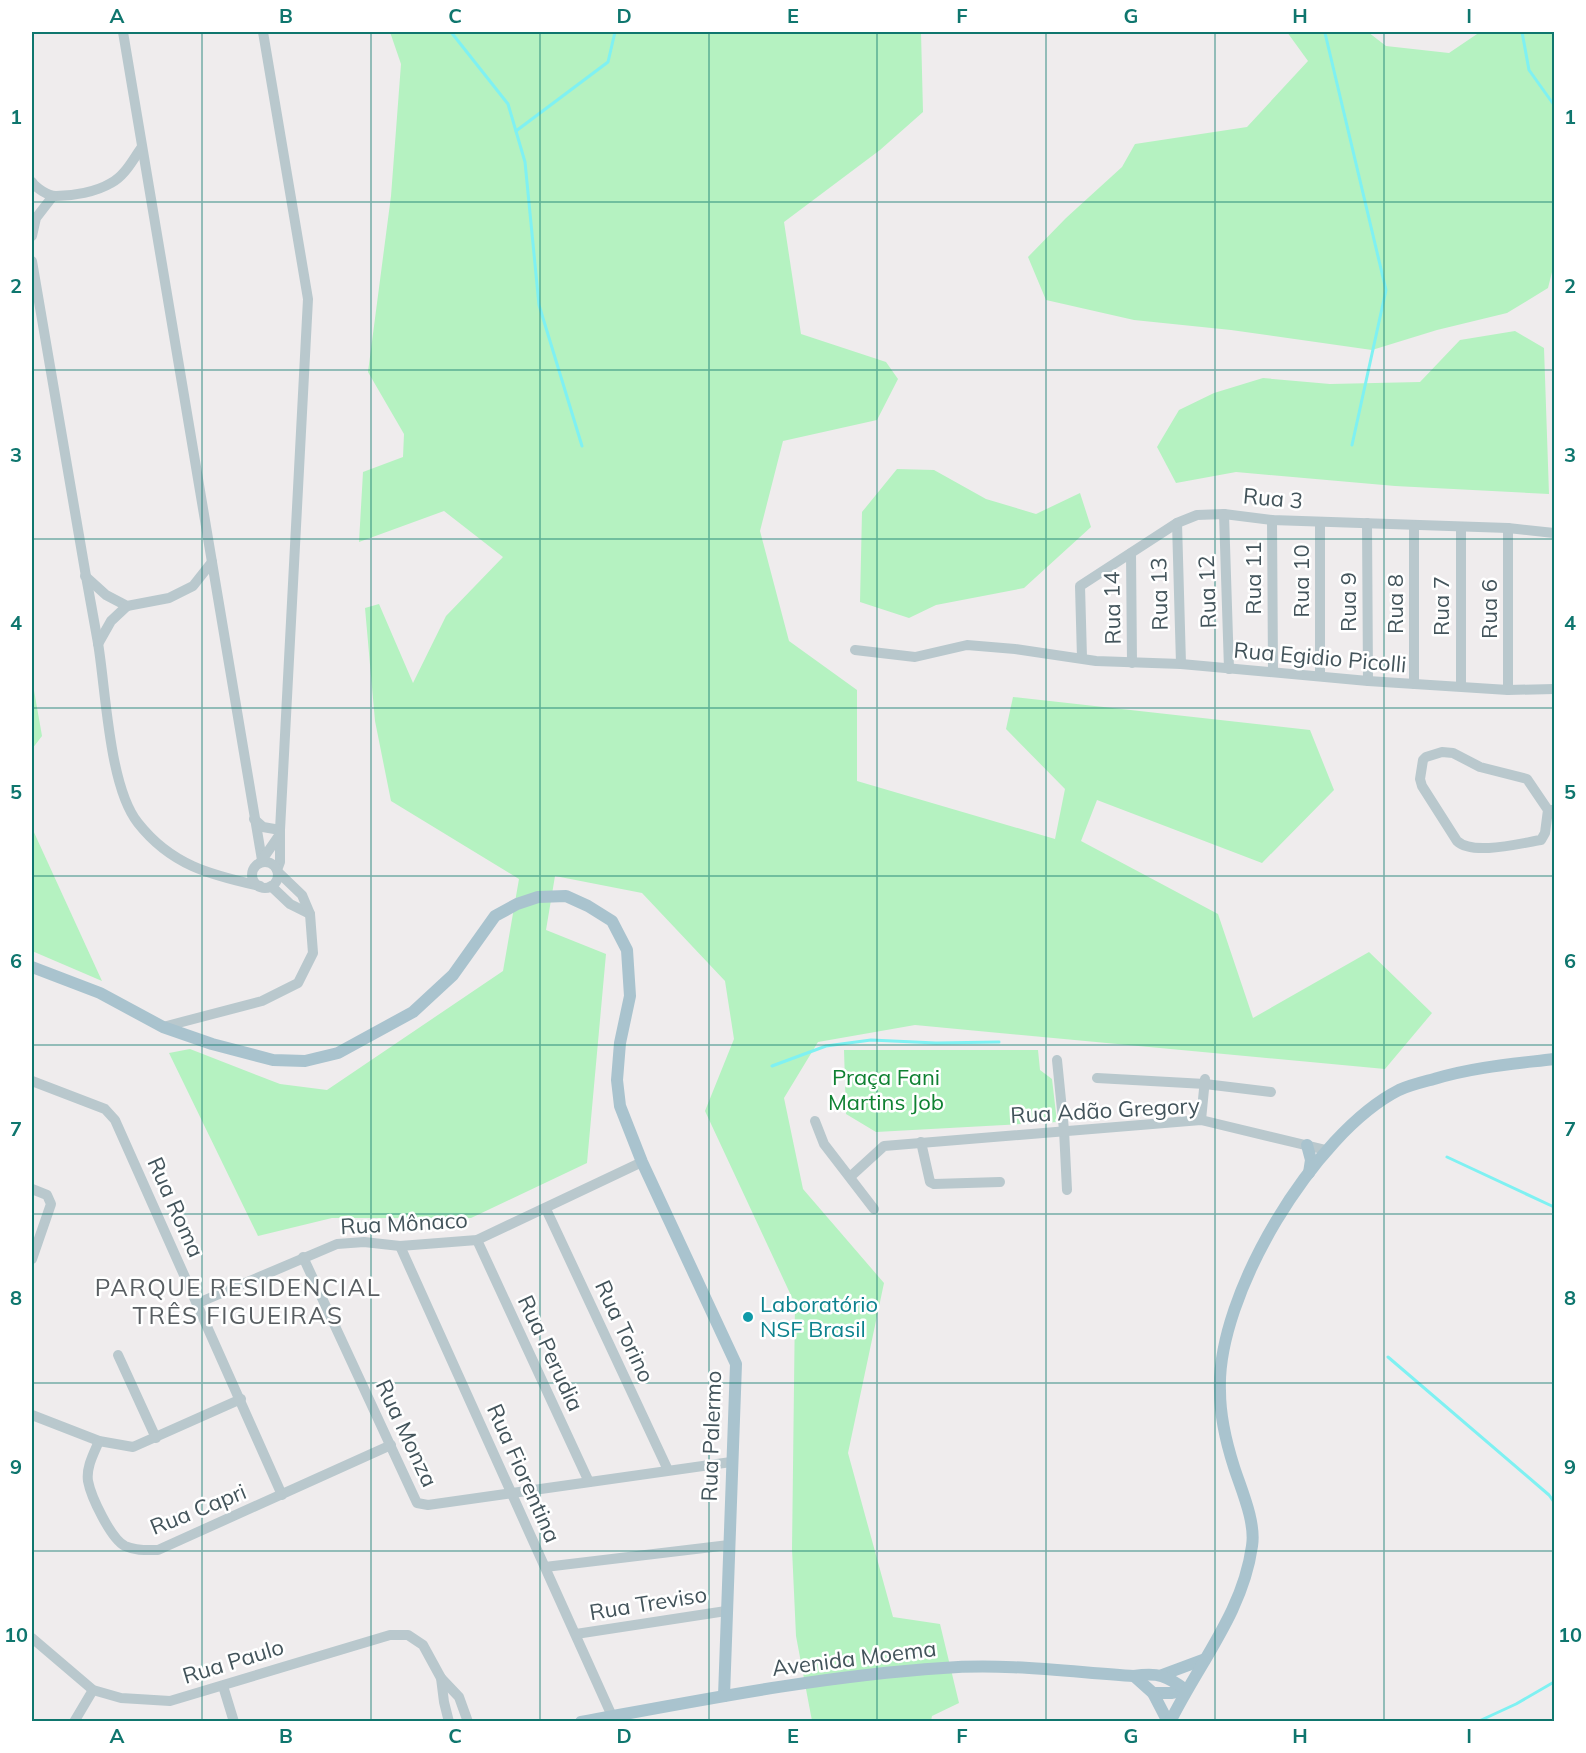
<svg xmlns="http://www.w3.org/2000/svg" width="1586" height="1753" font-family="Mulish,sans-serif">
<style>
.green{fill:#b5f2c1}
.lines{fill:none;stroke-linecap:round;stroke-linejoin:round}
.stream{stroke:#7ff1f2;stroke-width:3}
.minor{stroke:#b9c8cd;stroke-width:10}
.major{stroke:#a9c3ce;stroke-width:12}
.grid{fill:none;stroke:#0f766e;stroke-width:1.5;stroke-opacity:0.55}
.culture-dot{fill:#0f9aa8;stroke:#fff;stroke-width:2}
.labels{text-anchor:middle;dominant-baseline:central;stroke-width:5;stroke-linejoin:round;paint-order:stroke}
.street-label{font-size:22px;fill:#43545b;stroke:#fff}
.park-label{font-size:22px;fill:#0f8132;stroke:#fff}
.culture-label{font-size:22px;fill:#0d838f;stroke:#fff;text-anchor:start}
.neighbourhood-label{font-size:24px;letter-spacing:1.5px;fill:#585e62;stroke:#fff}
.neatline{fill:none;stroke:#0f766e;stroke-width:2}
.grid-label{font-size:20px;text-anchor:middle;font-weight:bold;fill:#0f766e}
</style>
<rect width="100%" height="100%" fill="#efeced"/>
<g class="green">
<polygon points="390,32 921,32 923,112 880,150 784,222 801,334 886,362 898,379 877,420 783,441 760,531 789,641 857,690 857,781 1055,839 1065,789 1006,729 1013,697 1310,730 1334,790 1262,863 1097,800 1081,841 1218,914 1253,1018 1369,952 1432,1013 1385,1069 915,1025 818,1042 784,1098 803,1189 884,1283 848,1453 893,1617 940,1624 959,1703 932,1716 931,1721 812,1721 796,1636 792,1549 795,1304 705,1111 734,1039 725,981 642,893 555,876 546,930 606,954 587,1163 471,1218 332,1218 258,1236 169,1053 190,1049 280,1084 327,1090 503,971 519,879 391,801 375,721 365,608 379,604 413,683 446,616 503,557 444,511 359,542 363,472 403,457 404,434 368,372 391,196 401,64"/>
<polygon points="1287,32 1368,32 1386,46 1449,53 1480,32 1554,32 1554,264 1548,288 1507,313 1437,330 1372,350 1231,330 1134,320 1046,300 1028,257 1066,218 1122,167 1135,144 1247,127 1308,61"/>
<polygon points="1515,331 1544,348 1549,494 1395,486 1236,472 1176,483 1157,447 1179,410 1214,393 1263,378 1330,384 1420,382 1460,340"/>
<polygon points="897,469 934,470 986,499 1036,514 1080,493 1091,527 1024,588 936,605 909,618 860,602 862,512"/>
<polygon points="32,679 42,736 32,749"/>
<polygon points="32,828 102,981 32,951"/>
<polygon points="844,1050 1038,1050 1040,1070 1052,1079 1057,1122 876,1132 846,1114"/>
</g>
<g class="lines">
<g class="stream">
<polyline points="451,32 508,104 525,162 539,305 582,446"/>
<polyline points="1324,32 1325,33 1386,290 1352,445"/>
<polyline points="1522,32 1529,70 1554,105"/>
<polyline points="516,131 608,62 615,32"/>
<polyline points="772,1066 826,1046 871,1040 936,1043 999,1042"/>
<polyline points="1447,1157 1554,1207"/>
<polyline points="1388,1357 1549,1495 1554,1502"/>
<polyline points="1477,1722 1516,1704 1554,1682"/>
</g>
<g class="minor">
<polyline points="123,32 262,860"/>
<polyline points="263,32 308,299 280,830 280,862 277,870"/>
<path d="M32,182C36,188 48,196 56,196C73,196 96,192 111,183C125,176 133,159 142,147"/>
<polyline points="32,236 36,218 53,196"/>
<path d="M32,261C53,389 75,516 98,643C106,691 109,787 138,823C171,865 210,875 260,886"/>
<polyline points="1224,514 1229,669"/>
<polyline points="1272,520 1273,672"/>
<polyline points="1177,523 1181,664"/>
<polyline points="1367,523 1368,681"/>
<polyline points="1508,528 1508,690"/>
<polyline points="1131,553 1132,663"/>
<polyline points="85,576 106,595 127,606 169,598 193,586 212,562"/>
<polyline points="98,644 111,621 127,606"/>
<polyline points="855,650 915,657 967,645 1015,649 1096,661 1181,664 1368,681 1508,690 1554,689"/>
<polyline points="1082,658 1080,586 1177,523 1197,515 1224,514 1272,520 1508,528 1554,533"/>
<polyline points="1320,676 1320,522"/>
<polyline points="1414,684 1414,525"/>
<polyline points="1461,686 1461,527"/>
<path d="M1548,810L1545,833L1541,840C1521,843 1473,856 1457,841L1422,786L1420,779L1423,760L1426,757L1442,752L1453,753L1480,767L1527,779L1548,810H1554"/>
<polyline points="254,819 263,827 280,830"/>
<circle cx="265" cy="875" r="13"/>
<polyline points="260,863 280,834"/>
<polyline points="271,886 290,904 310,914"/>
<polyline points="163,1027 262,1001 298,983 313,953 310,914 302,895 278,872"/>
<polyline points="1057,1060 1064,1130 1067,1190"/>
<polyline points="1097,1078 1205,1084 1271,1092"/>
<polyline points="32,1081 105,1109 115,1120 282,1495"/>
<polyline points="1201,1120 1205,1079"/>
<polyline points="815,1121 824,1144 874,1209"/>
<polyline points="921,1142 930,1182 934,1184 1000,1182"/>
<polyline points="850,1177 884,1146 1201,1120 1326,1150"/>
<polyline points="32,1189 47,1195 51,1204 32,1259"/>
<polyline points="546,1209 668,1470"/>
<polyline points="477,1240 589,1482"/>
<polyline points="400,1246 612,1716"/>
<polyline points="303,1257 417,1503 428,1505 731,1462"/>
<polyline points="198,1303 337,1244 364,1242 400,1246 477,1240 642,1162"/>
<polyline points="118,1355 156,1438"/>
<polyline points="32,1415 99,1441 133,1447 241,1399"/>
<path d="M99,1441C94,1453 86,1467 88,1481C91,1497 111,1539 125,1546C136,1551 147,1550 158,1550L391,1445"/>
<polyline points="545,1567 729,1545"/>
<polyline points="576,1634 726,1611"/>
<polyline points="32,1638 93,1690 121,1698 170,1701 390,1635 408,1635 423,1645 441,1678 444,1702 449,1722"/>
<polyline points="441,1678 459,1697 468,1722"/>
<polyline points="223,1686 234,1722"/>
<polyline points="74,1722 93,1690"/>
</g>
<g class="major">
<polyline points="32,967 100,993 163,1027 212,1044 273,1060 305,1061 338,1053 413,1012 453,975 495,916 517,904 538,897 566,896 588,906 612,921 627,950 630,996 620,1043 617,1080 620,1106 642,1162 736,1364 724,1696"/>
<polyline points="1307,1145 1311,1160 1309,1173"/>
<polyline points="1162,1675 1205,1659"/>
<polyline points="1134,1676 1153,1693 1171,1693 1186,1690"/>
<polyline points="1153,1693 1168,1722"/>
<path d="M581,1722C701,1700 821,1676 943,1668C1006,1663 1071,1672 1134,1676C1158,1672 1167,1676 1186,1690"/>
<path d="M1170,1722C1199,1663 1243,1612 1252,1546C1256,1522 1241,1489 1234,1467C1226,1442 1220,1417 1220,1391C1216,1296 1314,1133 1399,1090C1410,1085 1423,1082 1434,1079C1474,1067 1513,1064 1554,1059"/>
</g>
</g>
<path class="grid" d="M202,32V1722M371,32V1722M540,32V1722M709,32V1722M877,32V1722M1046,32V1722M1215,32V1722M1384,32V1722M32,202H1554M32,370H1554M32,539H1554M32,708H1554M32,876H1554M32,1045H1554M32,1214H1554M32,1383H1554M32,1551H1554"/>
<circle class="culture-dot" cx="748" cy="1317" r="6"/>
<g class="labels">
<g class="street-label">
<text transform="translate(1273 498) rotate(5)">Rua 3</text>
<text transform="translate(1253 578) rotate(-90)">Rua 11</text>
<text transform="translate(1301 581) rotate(-90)">Rua 10</text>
<text transform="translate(1207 592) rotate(-92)">Rua 12</text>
<text transform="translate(1159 594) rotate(-91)">Rua 13</text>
<text transform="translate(1348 602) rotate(-90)">Rua 9</text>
<text transform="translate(1395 604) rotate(-90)">Rua 8</text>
<text transform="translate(1441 606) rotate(-90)">Rua 7</text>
<text transform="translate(1112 608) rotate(-91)">Rua 14</text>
<text transform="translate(1489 609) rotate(-90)">Rua 6</text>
<text transform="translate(1320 657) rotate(5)">Rua Egidio Picolli</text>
<text transform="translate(1105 1110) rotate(-3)">Rua Adão Gregory</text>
<text transform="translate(176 1207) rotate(66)">Rua Roma</text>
<text transform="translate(404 1223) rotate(-3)">Rua Mônaco</text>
<text transform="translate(625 1331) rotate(65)">Rua Torino</text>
<text transform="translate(551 1353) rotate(65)">Rua Perudia</text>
<text transform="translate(407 1433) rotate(65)">Rua Monza</text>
<text transform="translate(711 1436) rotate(-88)">Rua Palermo</text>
<text transform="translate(524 1473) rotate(66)">Rua Fiorentina</text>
<text transform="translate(198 1509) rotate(-22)">Rua Capri</text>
<text transform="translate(648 1603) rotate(-9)">Rua Treviso</text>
<text transform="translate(854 1658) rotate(-7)">Avenida Moema</text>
<text transform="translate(233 1661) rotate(-17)">Rua Paulo</text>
</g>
<g class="park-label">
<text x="886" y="1077">Praça Fani<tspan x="886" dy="25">Martins Job</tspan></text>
</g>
<g class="culture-label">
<text x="760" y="1304">Laboratório<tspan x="760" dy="25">NSF Brasil</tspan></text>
</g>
<g class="neighbourhood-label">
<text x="238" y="1287">PARQUE RESIDENCIAL<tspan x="238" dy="28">TRÊS FIGUEIRAS</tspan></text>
</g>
</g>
<rect width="1586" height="1753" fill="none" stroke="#ffffff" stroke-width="66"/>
<rect x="33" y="33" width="1520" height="1687" class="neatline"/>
<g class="grid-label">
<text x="117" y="23">A</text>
<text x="286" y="23">B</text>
<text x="455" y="23">C</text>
<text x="624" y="23">D</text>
<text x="793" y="23">E</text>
<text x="962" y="23">F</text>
<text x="1131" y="23">G</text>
<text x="1300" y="23">H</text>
<text x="1469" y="23">I</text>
<text x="16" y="124">1</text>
<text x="1570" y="124">1</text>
<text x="16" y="293">2</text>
<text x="1570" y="293">2</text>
<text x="16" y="462">3</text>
<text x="1570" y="462">3</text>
<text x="16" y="630">4</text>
<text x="1570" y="630">4</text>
<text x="16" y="799">5</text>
<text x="1570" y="799">5</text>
<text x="16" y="968">6</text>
<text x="1570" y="968">6</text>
<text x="16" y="1136">7</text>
<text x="1570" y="1136">7</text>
<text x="16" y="1305">8</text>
<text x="1570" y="1305">8</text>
<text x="16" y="1474">9</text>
<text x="1570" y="1474">9</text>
<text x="16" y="1642">10</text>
<text x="1570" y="1642">10</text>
<text x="117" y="1743">A</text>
<text x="286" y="1743">B</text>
<text x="455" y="1743">C</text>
<text x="624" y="1743">D</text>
<text x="793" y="1743">E</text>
<text x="962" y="1743">F</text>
<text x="1131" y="1743">G</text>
<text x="1300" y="1743">H</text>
<text x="1469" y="1743">I</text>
</g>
</svg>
